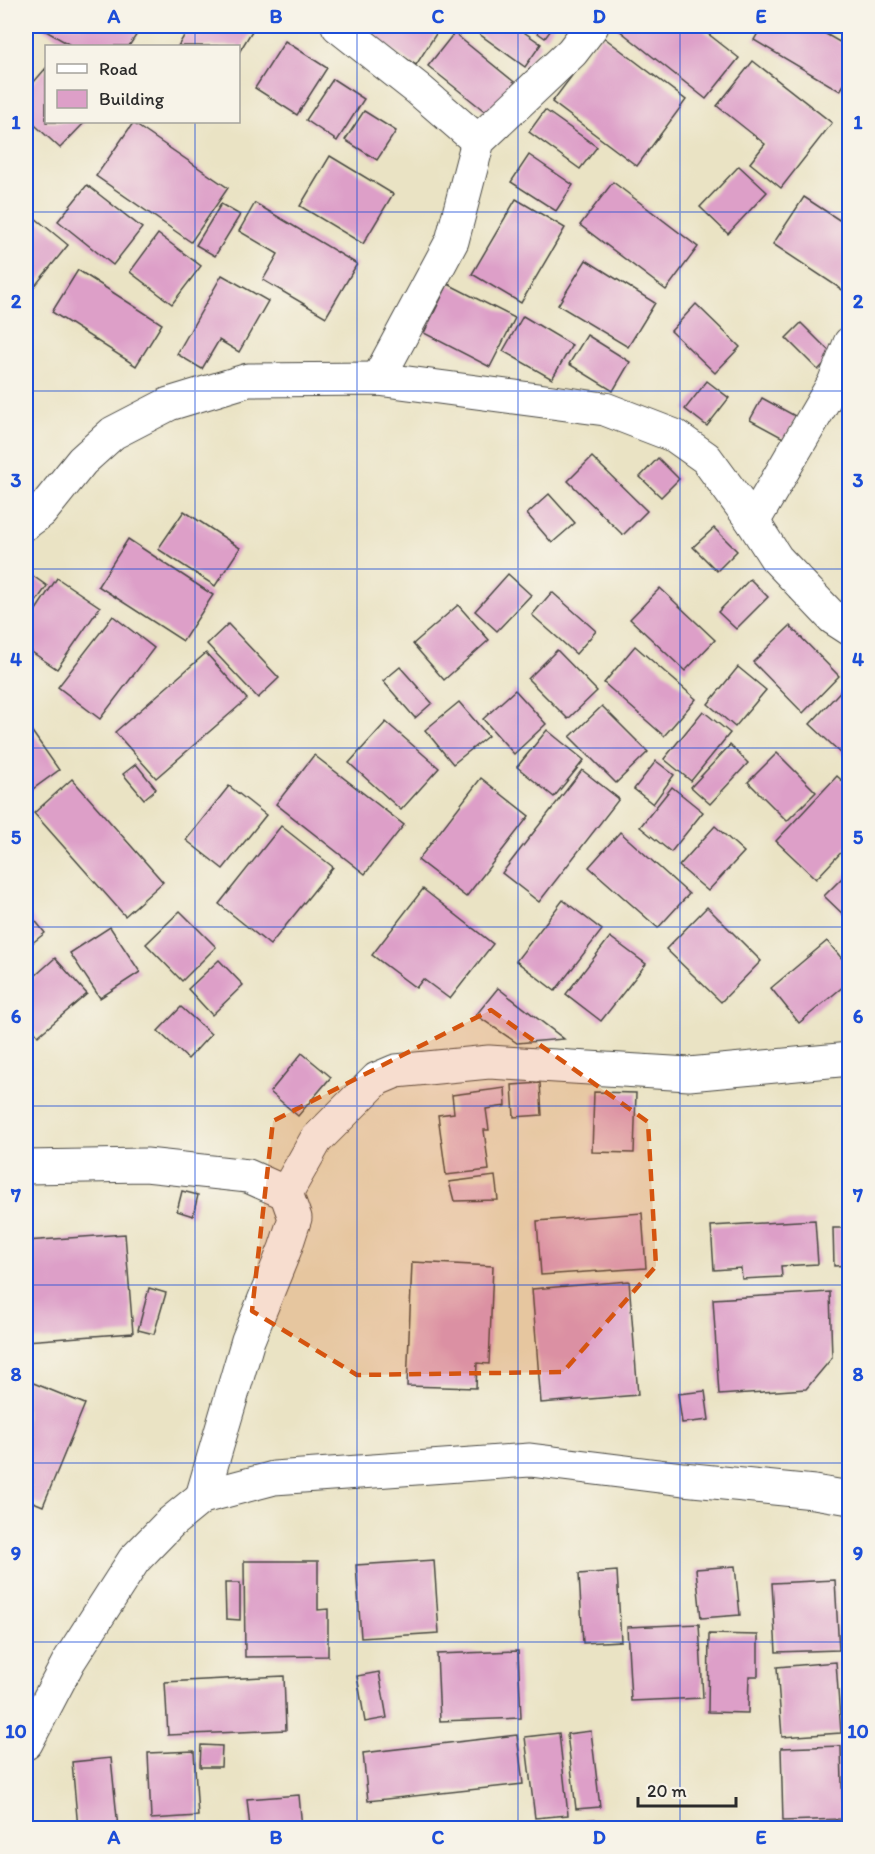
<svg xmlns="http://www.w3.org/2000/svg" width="875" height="1854" font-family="Itim,sans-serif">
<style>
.building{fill:#dd9fc8}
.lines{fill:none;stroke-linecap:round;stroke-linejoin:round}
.street-casing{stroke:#484742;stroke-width:35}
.street{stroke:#fff;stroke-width:33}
.marked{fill:#d5540f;fill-opacity:0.2;stroke:#d5540f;stroke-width:4.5;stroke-dasharray:12 8;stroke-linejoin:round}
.grid{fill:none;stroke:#1d4ed8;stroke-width:1.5;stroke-opacity:0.55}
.neatline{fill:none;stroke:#1d4ed8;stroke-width:2}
.grid-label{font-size:20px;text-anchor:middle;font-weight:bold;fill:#1d4ed8}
</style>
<rect width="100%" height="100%" fill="#f7f3e8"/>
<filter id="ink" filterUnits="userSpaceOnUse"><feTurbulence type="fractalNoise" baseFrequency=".0167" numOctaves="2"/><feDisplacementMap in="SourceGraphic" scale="12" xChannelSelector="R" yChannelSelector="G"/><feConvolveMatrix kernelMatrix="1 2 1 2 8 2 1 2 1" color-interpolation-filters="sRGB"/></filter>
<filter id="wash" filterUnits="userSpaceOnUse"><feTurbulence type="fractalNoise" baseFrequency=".008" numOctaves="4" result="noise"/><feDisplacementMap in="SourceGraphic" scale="24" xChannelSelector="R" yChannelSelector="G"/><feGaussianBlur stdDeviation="1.35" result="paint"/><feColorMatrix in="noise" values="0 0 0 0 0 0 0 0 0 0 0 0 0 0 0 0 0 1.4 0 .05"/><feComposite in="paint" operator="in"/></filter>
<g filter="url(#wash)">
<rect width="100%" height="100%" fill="#eae3c4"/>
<g id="blocks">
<g class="building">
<polygon points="37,26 137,26 141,28 129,46 72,46"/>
<polygon points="190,26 255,26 238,54 238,46 178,46"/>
<polygon points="355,26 441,26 416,65"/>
<polygon points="468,26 515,26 541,44 525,67"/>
<polygon points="528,26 554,26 545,38"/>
<polygon points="614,26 698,26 739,58 706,99"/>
<polygon points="762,26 812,26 850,48 850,75 840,91 754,40"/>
<polygon points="454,33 518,85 492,117 428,66"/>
<polygon points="602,36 686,100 637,166 552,102"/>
<polygon points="285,41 327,68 297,115 255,88"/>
<polygon points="753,61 832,123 781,188 750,163 765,144 717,106"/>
<polygon points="46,68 46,122 85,122 60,148 26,117 26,91"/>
<polygon points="333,79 364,99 337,141 306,120"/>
<polygon points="545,110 597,147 580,169 529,132"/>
<polygon points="364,111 396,131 377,160 345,140"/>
<polygon points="133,123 228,188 191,242 96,176"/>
<polygon points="529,155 573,185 556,211 511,182"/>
<polygon points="330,156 393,194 363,244 300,206"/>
<polygon points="739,166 767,192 728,234 700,207"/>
<polygon points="613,182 698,247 666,290 580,225"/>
<polygon points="87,185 142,228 113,265 58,221"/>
<polygon points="804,197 850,227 850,290 847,293 773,244"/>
<polygon points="516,199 565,228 521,303 472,274"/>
<polygon points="255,203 357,264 326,317 263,280 278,254 239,231"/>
<polygon points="221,204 240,215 215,256 196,245"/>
<polygon points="29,213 68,245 26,297 26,218"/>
<polygon points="158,234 201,266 172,304 130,272"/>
<polygon points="586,260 655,303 628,347 558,305"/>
<polygon points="78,270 162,324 136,366 52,312"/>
<polygon points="222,275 268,301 239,352 219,340 202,369 177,354"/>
<polygon points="448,284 515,318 490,367 424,333"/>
<polygon points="696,304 740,347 715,373 671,331"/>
<polygon points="523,316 572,345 552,379 503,351"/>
<polygon points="801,323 833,355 818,370 786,338"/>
<polygon points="587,335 630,362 613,391 569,364"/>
<polygon points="707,381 729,398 707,426 685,409"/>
<polygon points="762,398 797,417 785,439 750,420"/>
<polygon points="592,457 647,511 623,535 568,481"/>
<polygon points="658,458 679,479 661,497 640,477"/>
<polygon points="549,494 575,523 552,543 527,514"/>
<polygon points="184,511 240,548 215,586 158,549"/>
<polygon points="714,528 737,551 717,571 693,547"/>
<polygon points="128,539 213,595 183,641 98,586"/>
<polygon points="26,571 47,586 26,616"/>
<polygon points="508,574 531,595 497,631 475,611"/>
<polygon points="57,578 100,607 57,669 26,648 26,625"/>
<polygon points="750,579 768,597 736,629 718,612"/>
<polygon points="660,588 715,640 685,671 630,619"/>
<polygon points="552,592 596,631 576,654 532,615"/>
<polygon points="458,605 489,640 444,680 413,644"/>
<polygon points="113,616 154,648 100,719 58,687"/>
<polygon points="228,624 279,678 258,698 207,644"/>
<polygon points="790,626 839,676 803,713 753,662"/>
<polygon points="635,646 696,699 664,736 604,683"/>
<polygon points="557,650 597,691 568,719 528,679"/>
<polygon points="206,653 247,699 156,778 115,732"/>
<polygon points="400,667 432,703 415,718 383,681"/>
<polygon points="738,667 766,690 735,727 708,704"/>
<polygon points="847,684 850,687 850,752 845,757 810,724"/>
<polygon points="515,690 546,724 514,754 483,719"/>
<polygon points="459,702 488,736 453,764 425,730"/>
<polygon points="602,706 648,752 616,783 570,737"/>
<polygon points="703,711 730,733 691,781 664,759"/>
<polygon points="386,722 439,768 401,810 349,763"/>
<polygon points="26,723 59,770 26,794"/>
<polygon points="547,730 584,760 554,797 517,767"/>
<polygon points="730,745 748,763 710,804 691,787"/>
<polygon points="777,753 816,792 787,821 748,782"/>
<polygon points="314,755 404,825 365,874 276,804"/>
<polygon points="656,761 674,775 653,804 634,789"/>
<polygon points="136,764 156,789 144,799 123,774"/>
<polygon points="582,770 619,799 539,902 502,873"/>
<polygon points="837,776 850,788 850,843 816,879 776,841"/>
<polygon points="481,778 529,816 466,897 418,860"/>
<polygon points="72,779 163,882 125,916 34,813"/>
<polygon points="229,786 266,815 223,869 186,840"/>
<polygon points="672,787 703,812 671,852 640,827"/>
<polygon points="281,826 333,867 270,945 219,904"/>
<polygon points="715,826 744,852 708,891 679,866"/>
<polygon points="620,832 689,894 658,928 589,867"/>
<polygon points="850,870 850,921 824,896"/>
<polygon points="423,889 493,944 450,999 423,979 416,988 372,955"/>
<polygon points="563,900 602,930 555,991 516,961"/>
<polygon points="707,907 761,961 721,1002 666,949"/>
<polygon points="26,909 45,933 26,948"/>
<polygon points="180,911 216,947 182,981 146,944"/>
<polygon points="110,927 140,972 100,998 70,953"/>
<polygon points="610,937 646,964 601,1021 566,994"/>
<polygon points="827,941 850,968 850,981 799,1023 771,988"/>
<polygon points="55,958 87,994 38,1036 26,1021 26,984"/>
<polygon points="219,960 243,985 212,1015 188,989"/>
<polygon points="498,988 564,1039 517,1043 476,1015"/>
<polygon points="181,1007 211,1034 188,1059 158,1031"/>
<polygon points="302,1053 331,1077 298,1116 270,1092"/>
<polygon points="540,1083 542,1115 514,1117 512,1085"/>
<polygon points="505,1088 506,1106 486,1109 489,1130 484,1130 489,1170 446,1175 438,1115 454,1113 452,1095"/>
<polygon points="594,1092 636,1093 634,1153 592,1152"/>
<polygon points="495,1176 498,1200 454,1201 449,1182"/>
<polygon points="182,1191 198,1195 193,1216 177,1211"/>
<polygon points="642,1213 646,1268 541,1275 537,1221"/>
<polygon points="815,1220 818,1264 781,1266 782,1277 742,1279 741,1268 714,1270 711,1226"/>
<polygon points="833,1228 850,1228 850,1265 834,1266"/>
<polygon points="125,1234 133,1333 26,1341 26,1241"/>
<polygon points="412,1262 493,1266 489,1364 477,1363 476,1388 407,1386"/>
<polygon points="629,1281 638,1395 541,1403 532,1289"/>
<polygon points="149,1288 166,1293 154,1334 138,1330"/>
<polygon points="830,1292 832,1358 806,1389 719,1395 713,1299"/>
<polygon points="26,1380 85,1404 43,1506 26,1499"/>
<polygon points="705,1391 709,1420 682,1423 678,1394"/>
<polygon points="434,1560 439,1633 361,1638 356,1565"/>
<polygon points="244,1561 318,1561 318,1610 328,1609 328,1656 245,1657"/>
<polygon points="735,1566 740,1615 701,1618 696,1569"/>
<polygon points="617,1571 621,1641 583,1643 579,1574"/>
<polygon points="835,1580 839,1650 776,1652 772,1583"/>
<polygon points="225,1583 240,1583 240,1620 226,1619"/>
<polygon points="699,1624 703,1698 631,1701 627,1627"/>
<polygon points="709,1634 758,1635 758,1676 749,1676 748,1713 708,1712"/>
<polygon points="518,1651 521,1718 440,1721 437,1654"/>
<polygon points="836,1662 841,1733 782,1737 777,1667"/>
<polygon points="379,1672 387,1718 365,1722 357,1676"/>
<polygon points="284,1676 286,1730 168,1735 165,1682"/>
<polygon points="591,1731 600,1807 576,1809 567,1734"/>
<polygon points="559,1733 568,1815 535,1818 525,1737"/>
<polygon points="517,1735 523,1784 368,1801 363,1753"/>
<polygon points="201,1745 222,1746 221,1767 200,1767"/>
<polygon points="841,1746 843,1819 783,1821 781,1748"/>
<polygon points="194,1751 198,1816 151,1819 148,1753"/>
<polygon points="111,1758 118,1828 78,1828 72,1762"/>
<polygon points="299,1795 302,1828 250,1828 247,1799"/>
<polygon points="595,1819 597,1828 563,1828 562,1822"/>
</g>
</g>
</g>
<g filter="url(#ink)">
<use href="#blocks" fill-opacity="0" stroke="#484742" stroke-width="1.5"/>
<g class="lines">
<g class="street-casing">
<g id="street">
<polyline points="338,26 418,89 478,141"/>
<polyline points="378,379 452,241 478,141 572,52 592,26"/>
<polyline points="753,522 834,383 850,343"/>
<polyline points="26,523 41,512 82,461 113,433 169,404 248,380 378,379 605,409 675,436 706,458 753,522 776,558 833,618 850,629"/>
<polyline points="26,1167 146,1165 248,1176 286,1193 295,1218 285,1249 248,1340 202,1497"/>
<polyline points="286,1193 316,1140 377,1079 396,1071 489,1062 689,1074 850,1059"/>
<polyline points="26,1743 69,1661 134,1560 170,1523 202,1497 274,1478 530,1460 683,1479 814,1492 850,1498"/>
</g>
</g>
<use href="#street" class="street"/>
</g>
</g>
<path class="marked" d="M491,1010L648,1122L656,1266L563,1372L357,1375L252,1311L273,1121Z"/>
<path class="grid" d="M195,26V46M357,26V1828M518,26V1828M680,26V1828M195,122V1828M26,212H850M26,391H850M26,569H850M26,748H850M26,927H850M26,1106H850M26,1285H850M26,1463H850M26,1642H850"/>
<rect width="875" height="1854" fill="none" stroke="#f7f3e8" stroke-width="66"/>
<rect x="45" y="45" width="195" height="78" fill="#f7f3e8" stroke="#a5a39c" stroke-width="1.5"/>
<rect x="57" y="64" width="30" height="9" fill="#ffffff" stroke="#a5a39c" stroke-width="1.5"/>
<text x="99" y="75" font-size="18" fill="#2b2b2b">Road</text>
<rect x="57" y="90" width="30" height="18" fill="#dd9fc8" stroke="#a5a39c" stroke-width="1.5"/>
<text x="99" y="105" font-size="18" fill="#2b2b2b">Building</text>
<path d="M638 1797v9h98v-9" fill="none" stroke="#2b2b2b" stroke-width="3"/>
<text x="647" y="1797" font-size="18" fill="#2b2b2b" stroke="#f7f3e8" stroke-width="4.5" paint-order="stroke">20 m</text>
<rect x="33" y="33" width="809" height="1788" class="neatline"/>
<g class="grid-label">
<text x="114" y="23">A</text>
<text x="276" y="23">B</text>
<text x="438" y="23">C</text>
<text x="599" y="23">D</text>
<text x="761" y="23">E</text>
<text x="16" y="129">1</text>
<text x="858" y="129">1</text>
<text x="16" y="308">2</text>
<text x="858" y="308">2</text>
<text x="16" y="487">3</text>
<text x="858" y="487">3</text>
<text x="16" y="666">4</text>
<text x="858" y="666">4</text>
<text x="16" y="844">5</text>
<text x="858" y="844">5</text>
<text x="16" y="1023">6</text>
<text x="858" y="1023">6</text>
<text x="16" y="1202">7</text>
<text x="858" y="1202">7</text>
<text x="16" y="1381">8</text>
<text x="858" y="1381">8</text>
<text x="16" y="1560">9</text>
<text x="858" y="1560">9</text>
<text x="16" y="1738">10</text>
<text x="858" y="1738">10</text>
<text x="114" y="1844">A</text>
<text x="276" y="1844">B</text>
<text x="438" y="1844">C</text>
<text x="599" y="1844">D</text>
<text x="761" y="1844">E</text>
</g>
</svg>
